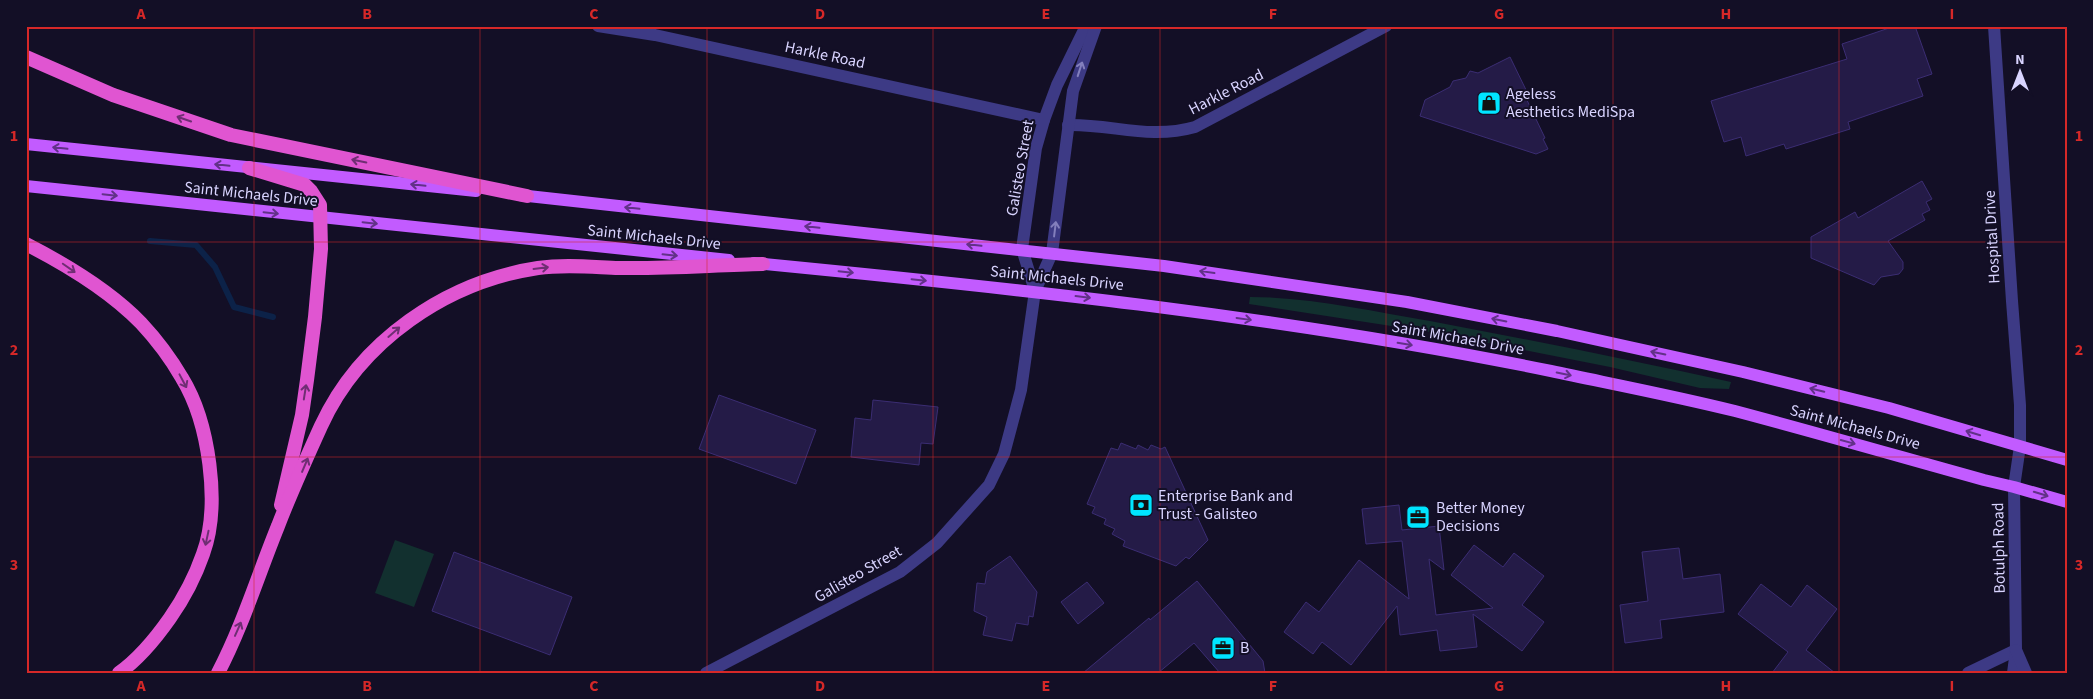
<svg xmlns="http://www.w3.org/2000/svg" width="2093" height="699" font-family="'Source Sans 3',sans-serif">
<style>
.green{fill:#12302f}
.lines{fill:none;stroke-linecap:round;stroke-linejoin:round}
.stream{stroke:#0c2248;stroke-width:6}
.building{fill:#241b47;stroke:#3b2d73}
.minor{stroke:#3d3a85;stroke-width:12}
.tertiary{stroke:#3d3a85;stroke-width:12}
.primary{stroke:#c25bff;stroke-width:12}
.trunk{stroke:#e055d1;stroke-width:14}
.oneway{stroke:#837fbc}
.oneway2{stroke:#6f2e73}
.oneway3{stroke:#623188}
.grid{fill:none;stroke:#d62828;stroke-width:1;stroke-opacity:0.55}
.labels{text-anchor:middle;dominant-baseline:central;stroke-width:4;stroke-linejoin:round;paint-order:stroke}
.street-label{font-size:16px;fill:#d9d4ff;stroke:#130f26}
.poi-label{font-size:16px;fill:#d9d4ff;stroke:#130f26;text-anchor:start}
.neatline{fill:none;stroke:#d62828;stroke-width:2}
.grid-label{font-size:16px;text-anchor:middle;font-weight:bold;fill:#d62828}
</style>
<rect width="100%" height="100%" fill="#130f26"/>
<g class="green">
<path d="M1250,297C1310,297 1370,311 1430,321C1531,340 1631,360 1731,382L1729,389L1700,388L1610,367L1443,334L1249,304Z"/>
<polygon points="395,540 434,554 414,607 375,593"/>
</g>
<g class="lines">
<polyline class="stream" points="150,241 196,245 215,267 234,307 273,317"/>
</g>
<g class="building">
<polygon points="1895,26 1915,26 1932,74 1917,79 1923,96 1848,122 1850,129 1786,149 1784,144 1746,156 1741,137 1724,142 1711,101 1847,59 1842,44"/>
<polygon points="1510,57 1528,94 1525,96 1545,138 1543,139 1548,149 1536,154 1420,116 1425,100 1450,87 1453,81 1466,78 1470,71 1478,73"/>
<polygon points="1922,181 1932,199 1926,202 1930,210 1922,214 1925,220 1888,241 1903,262 1903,269 1899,274 1881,277 1874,285 1811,258 1811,237 1855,212 1858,218"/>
<polygon points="719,395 816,430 796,484 699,449"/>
<polygon points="873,400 938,407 933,444 921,443 919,465 851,457 855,418 871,420"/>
<polygon points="1121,443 1136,449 1138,445 1148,450 1151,445 1161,449 1165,447 1208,540 1189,559 1186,557 1176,566 1123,546 1125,541 1112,534 1115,529 1104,524 1106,519 1092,513 1095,507 1087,504 1111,448 1118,450"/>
<polygon points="1399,505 1402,530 1439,526 1444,570 1429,559 1436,615 1493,608 1451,575 1474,545 1503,567 1514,553 1544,576 1522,605 1544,622 1522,651 1473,614 1477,647 1440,651 1437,630 1400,635 1397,606 1351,665 1322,642 1313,654 1284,632 1306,602 1319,612 1359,560 1409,599 1402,541 1366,544 1362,509"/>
<polygon points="1679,548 1683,579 1720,574 1724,612 1660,620 1662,638 1625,643 1620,605 1648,601 1642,552"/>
<polygon points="454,552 572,597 550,655 432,611"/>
<polygon points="1010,556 1037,592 1033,617 1029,616 1028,625 1016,623 1012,641 983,635 987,617 974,611 977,583 985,584 987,572"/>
<polygon points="1197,581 1263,661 1265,673 1220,673 1194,643 1158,673 1083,673 1149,618 1150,620"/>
<polygon points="1087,582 1104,603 1078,624 1061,602"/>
<polygon points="1761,584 1791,607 1807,585 1837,609 1806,650 1835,673 1772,673 1788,652 1738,614"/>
</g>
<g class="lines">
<g class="minor">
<polyline points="598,26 655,35 1044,120"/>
<path d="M1068,125C1113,124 1149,140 1195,127L1386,26"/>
<polyline points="1968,673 2016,650"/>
</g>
<g class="tertiary">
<polyline points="1994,26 2012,301 2020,405 2020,446 2014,487 2016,650 2013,673"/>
<polyline points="1035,291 1022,249 1036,148 1044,120 1057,85 1086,26"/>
<polyline points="2016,650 2026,673"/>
<polyline points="706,673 900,572 937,543 989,485 1004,454 1021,390 1035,291 1052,253 1073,91 1096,26"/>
</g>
<g class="primary">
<polyline points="26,144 476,191"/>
<polyline points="26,186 729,260"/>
<polyline points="519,195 1164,266 1407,302 1557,331 1743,372 1889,408 2067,460"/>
<path d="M754,263C1021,289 1288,317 1551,371C1612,384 1675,396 1735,411C1818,433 1901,457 1984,480L2014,487L2067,502"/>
</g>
<g class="trunk">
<polyline points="26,57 113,95 231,135 527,196"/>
<polyline points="249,168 305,185 311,191 320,205 321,249 315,317 307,380 302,415 281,505"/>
<path d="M26,244C67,265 109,290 141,323C156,339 171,359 182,378C209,422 221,505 203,554C195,577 184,598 170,618C156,638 140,658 119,673"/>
<path d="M218,673C243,625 258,575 278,526C291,492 306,459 321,426C360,341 446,282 538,268C565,264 592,267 619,268C667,269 715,265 763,264"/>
</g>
</g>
<defs><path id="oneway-shaft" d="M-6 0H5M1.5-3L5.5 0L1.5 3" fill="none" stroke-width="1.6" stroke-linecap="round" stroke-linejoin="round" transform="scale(1.25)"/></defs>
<g class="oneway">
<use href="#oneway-shaft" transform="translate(1080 69) rotate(-72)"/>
<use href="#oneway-shaft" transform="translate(1055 229) rotate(-83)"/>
</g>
<g class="oneway2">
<use href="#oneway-shaft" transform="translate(184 119) rotate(-161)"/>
<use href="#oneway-shaft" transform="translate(359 161) rotate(-168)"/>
<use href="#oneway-shaft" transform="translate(69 268) rotate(35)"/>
<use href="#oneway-shaft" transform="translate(541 268) rotate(-7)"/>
<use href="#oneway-shaft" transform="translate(394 332) rotate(-41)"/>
<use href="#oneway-shaft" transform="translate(183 381) rotate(62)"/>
<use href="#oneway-shaft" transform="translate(305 392) rotate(-81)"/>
<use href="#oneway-shaft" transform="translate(305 465) rotate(-67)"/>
<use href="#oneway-shaft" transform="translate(207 538) rotate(102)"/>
<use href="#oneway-shaft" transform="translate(238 629) rotate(-66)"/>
</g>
<g class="oneway3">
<use href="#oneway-shaft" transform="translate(60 148) rotate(-174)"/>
<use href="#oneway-shaft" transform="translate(222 165) rotate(-174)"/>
<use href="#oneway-shaft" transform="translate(418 185) rotate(-174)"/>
<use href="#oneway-shaft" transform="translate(110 195) rotate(6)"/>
<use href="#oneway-shaft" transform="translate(632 208) rotate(-174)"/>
<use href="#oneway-shaft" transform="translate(271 213) rotate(6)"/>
<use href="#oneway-shaft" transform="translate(370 223) rotate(6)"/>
<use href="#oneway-shaft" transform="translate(812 227) rotate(-174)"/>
<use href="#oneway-shaft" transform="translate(974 245) rotate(-174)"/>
<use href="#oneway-shaft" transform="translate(670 255) rotate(6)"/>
<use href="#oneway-shaft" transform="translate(846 272) rotate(6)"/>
<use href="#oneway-shaft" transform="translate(1207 272) rotate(-172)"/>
<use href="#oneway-shaft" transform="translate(919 280) rotate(6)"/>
<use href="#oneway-shaft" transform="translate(1083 297) rotate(7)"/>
<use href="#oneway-shaft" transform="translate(1244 319) rotate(8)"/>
<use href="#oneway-shaft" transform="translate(1499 320) rotate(-169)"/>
<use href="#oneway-shaft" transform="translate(1405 344) rotate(9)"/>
<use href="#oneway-shaft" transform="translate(1658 353) rotate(-168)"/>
<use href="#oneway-shaft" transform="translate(1564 374) rotate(12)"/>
<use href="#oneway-shaft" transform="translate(1817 390) rotate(-166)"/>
<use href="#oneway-shaft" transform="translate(1973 433) rotate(-163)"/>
<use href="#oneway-shaft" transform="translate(1848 442) rotate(15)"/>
<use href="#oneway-shaft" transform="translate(2041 494) rotate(17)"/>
</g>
<path class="grid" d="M254,26V673M480,26V673M707,26V673M933,26V673M1160,26V673M1386,26V673M1613,26V673M1839,26V673M26,242H2067M26,457H2067"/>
<defs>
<g id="shop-square" transform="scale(1.25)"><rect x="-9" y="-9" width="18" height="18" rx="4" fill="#00e5ff" stroke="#130f26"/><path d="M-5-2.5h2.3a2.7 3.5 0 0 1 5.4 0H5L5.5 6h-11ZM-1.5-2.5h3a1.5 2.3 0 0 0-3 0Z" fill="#111"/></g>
<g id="bank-square" transform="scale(1.25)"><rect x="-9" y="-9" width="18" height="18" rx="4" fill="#00e5ff" stroke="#130f26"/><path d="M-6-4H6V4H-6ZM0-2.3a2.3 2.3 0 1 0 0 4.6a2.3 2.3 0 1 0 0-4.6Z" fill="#111"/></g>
<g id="office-square" transform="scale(1.25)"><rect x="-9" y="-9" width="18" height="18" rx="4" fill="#00e5ff" stroke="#130f26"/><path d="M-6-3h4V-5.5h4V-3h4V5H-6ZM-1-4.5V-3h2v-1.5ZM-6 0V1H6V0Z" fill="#111"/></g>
</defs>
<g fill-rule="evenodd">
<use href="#shop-square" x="1489" y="103"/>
<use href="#bank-square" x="1141" y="505"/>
<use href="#office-square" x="1418" y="517"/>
<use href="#office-square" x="1223" y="648"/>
</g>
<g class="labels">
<g class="street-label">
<text transform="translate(825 55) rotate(12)">Harkle Road</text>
<text transform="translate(1226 92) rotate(-27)">Harkle Road</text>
<text transform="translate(1020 168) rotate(-80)">Galisteo Street</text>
<text transform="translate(251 194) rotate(6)">Saint Michaels Drive</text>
<text transform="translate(654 237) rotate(6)">Saint Michaels Drive</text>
<text transform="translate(1992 237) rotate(-93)">Hospital Drive</text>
<text transform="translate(1057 278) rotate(6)">Saint Michaels Drive</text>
<text transform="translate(1458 338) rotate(10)">Saint Michaels Drive</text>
<text transform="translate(1855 427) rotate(15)">Saint Michaels Drive</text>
<text transform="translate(1999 548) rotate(-91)">Botulph Road</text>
<text transform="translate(858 574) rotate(-30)">Galisteo Street</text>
</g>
<g class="poi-label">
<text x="1506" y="94">Ageless<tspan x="1506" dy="18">Aesthetics MediSpa</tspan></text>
<text x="1158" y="496">Enterprise Bank and<tspan x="1158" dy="18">Trust - Galisteo</tspan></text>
<text x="1436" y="508">Better Money<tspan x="1436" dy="18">Decisions</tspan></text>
<text x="1240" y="648">B</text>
</g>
</g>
<rect width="2093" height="699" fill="none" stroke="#130f26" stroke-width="55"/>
<g transform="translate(2020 72)" stroke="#130f26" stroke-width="4" paint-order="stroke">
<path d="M0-4L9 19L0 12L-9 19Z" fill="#d9d4ff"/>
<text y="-8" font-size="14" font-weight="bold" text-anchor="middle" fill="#d9d4ff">N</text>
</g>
<rect x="28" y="28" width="2038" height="644" class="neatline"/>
<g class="grid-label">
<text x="141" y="19">A</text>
<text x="367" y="19">B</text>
<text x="594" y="19">C</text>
<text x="820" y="19">D</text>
<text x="1046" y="19">E</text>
<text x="1273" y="19">F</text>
<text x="1499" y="19">G</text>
<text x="1726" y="19">H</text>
<text x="1952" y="19">I</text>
<text x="14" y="141">1</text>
<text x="2079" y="141">1</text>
<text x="14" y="355">2</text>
<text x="2079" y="355">2</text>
<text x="14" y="570">3</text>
<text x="2079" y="570">3</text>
<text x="141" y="691">A</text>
<text x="367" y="691">B</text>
<text x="594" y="691">C</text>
<text x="820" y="691">D</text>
<text x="1046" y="691">E</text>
<text x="1273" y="691">F</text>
<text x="1499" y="691">G</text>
<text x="1726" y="691">H</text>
<text x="1952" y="691">I</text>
</g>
</svg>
